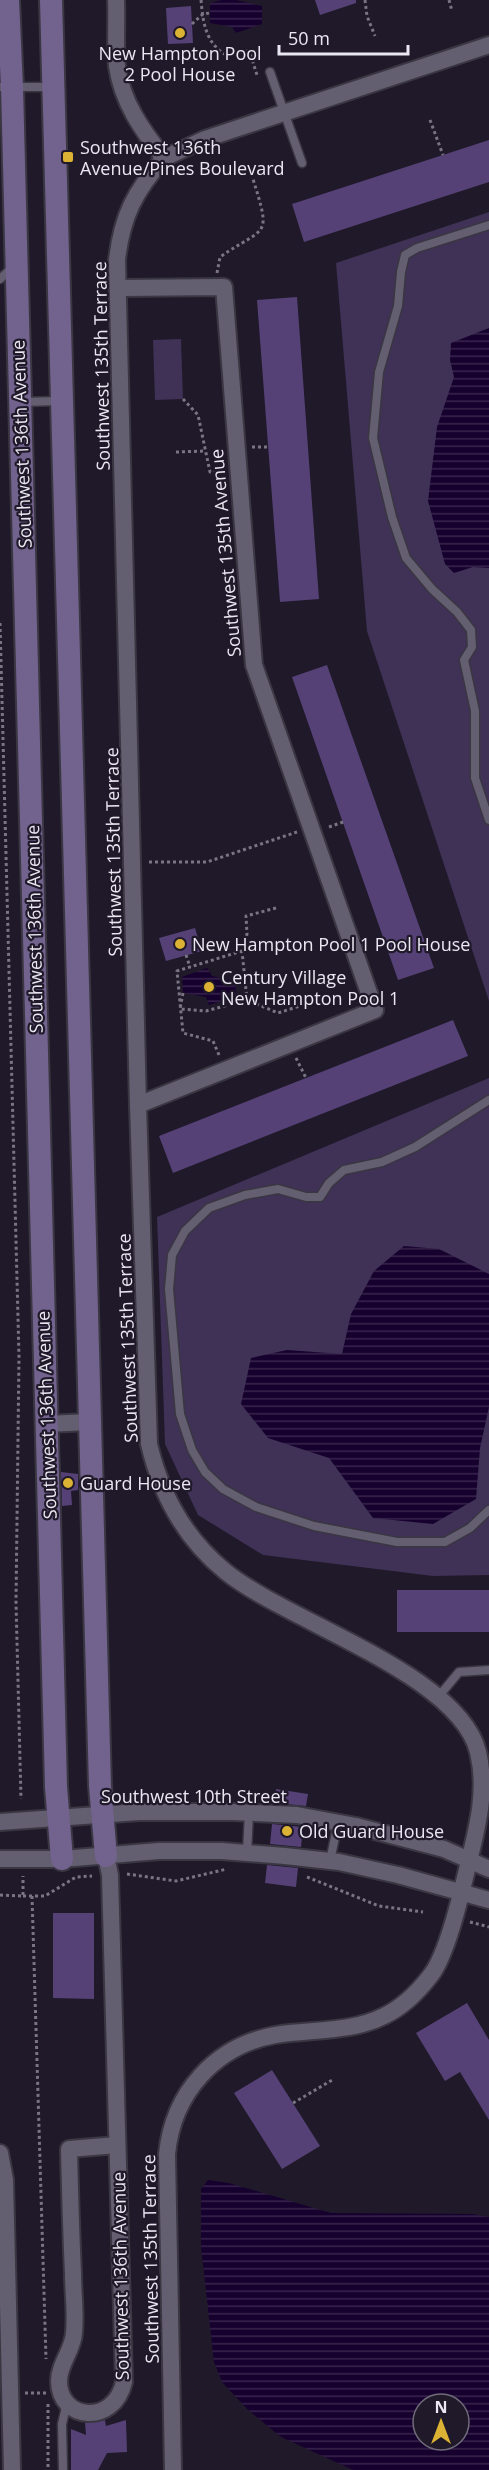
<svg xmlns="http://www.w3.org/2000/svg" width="489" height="2470" font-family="'Open Sans',sans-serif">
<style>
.green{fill:#3f3256}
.water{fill:url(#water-rules);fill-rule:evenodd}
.building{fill:#554176}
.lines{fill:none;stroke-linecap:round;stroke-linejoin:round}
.lane-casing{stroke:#3a3642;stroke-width:11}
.street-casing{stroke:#3a3642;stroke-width:20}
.secondary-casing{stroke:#3a3642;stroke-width:26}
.path{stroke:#7a7583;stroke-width:3;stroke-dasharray:3 3;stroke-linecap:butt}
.lane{stroke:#645e71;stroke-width:8}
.street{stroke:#645e71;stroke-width:16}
.secondary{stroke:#72628e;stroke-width:22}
.poi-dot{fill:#dbb233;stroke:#1f1929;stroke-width:2}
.labels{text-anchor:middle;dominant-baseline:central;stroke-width:4.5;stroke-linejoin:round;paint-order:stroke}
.poi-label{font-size:18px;fill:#eae7f2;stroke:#1f1929;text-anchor:start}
.street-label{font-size:18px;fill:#eae7f2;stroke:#1f1929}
</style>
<defs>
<pattern id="water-rules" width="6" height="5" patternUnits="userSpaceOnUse" patternTransform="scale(1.5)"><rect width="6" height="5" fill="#16002e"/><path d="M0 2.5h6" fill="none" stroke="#38254d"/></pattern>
</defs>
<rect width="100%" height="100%" fill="#1f1929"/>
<g class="green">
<polygon points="489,212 489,1001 367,631 336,263"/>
<polygon points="181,339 183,399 155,400 153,340"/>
<polygon points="489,1078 489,1575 433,1576 263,1555 198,1515 165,1444 157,1217"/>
</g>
<g class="water">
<polygon points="222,0 236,0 262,6 262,24 236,33 232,27 210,23 210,3"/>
<polygon points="489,328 489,568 473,567 454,573 445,564 428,501 437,427 454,377 450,360 451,343"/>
<polygon points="207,968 212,976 235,981 236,997 209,1005 206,997 183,993 182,977"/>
<polygon points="404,1246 439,1249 489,1274 489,1407 480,1448 476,1499 433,1524 373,1518 329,1458 268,1438 241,1404 251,1358 287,1350 342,1354 351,1314 374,1271"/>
<path d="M208,2180L229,2183L331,2213L472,2214L489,2217V2470H353L281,2437L247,2409L222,2382L214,2362L201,2247V2189ZM423,2404H459V2440H423Z"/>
</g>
<g class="building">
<polygon points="315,0 356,0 356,3 320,15"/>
<polygon points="191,6 193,43 168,44 166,8"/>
<polygon points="489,140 489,182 304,242 292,204"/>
<polygon points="297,297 319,599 280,602 257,300"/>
<polygon points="327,665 434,968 398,980 292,677"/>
<polygon points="195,928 202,951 166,961 159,938"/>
<polygon points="453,1020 468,1056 173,1173 159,1136"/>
<polygon points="61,1472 78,1474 78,1490 71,1491 72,1505 62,1506"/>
<rect x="397" y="1590" width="92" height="42"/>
<polygon points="276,1789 308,1794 306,1806 275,1803"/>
<polygon points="272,1824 303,1827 301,1847 270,1844"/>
<polygon points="267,1865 298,1868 296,1887 265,1883"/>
<polygon points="53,1913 94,1913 94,1999 53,1998"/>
<polygon points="467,2003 489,2040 489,2120 460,2072 445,2081 416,2033"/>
<polygon points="272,2070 320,2146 282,2169 234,2093"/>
<polygon points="105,2420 106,2426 126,2420 127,2452 107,2453 98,2470 71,2470 71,2429 86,2435 85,2423"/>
</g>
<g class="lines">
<g class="lane-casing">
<g id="lane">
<polyline points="270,72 302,163"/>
<polyline points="0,87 53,87"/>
<polyline points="489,225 417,248 405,255 401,272 398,306 379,372 373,438 392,517 406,558 432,589 457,612 471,630 472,647 464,660 475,711 475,778 489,820"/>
<polyline points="0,279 14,266"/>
<polyline points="20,402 61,401"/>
<polyline points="489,1100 415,1147 382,1162 344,1170 329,1183 320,1197 306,1197 278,1189 245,1195 209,1208 185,1231 172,1255 169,1289 180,1414 192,1450 205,1472 223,1489 256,1507 314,1526 397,1542 445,1542 470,1528 489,1510"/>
<polyline points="439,1696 459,1672 489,1670"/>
<polyline points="247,1853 249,1813"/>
<polyline points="330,1861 338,1823"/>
<polyline points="63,2470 62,2424 67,2403"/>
</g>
</g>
<g class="street-casing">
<g id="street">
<path d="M116,0C117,22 115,44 117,66C122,102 142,130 164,158C135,191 122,216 117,260L138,1105L149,1444C161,1495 185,1539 226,1572C288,1622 459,1674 478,1752C487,1789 478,1825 469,1861C462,1890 448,1953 431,1975C418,1992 403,2007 384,2016C350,2033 311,2029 275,2035C215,2046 173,2093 167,2154L173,2470"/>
<polyline points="164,158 205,139 489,45"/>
<polyline points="119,288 224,287 254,665 375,1010 138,1105"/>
<polyline points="46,1424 90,1422"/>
<polyline points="0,1822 139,1812 232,1812 297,1815 356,1826 444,1849 489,1869"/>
<path d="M106,1856L110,1875L124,2382C114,2426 59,2421 59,2381C59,2364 73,2350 74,2333C76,2314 73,2293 73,2273C71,2232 70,2191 69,2149L117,2145"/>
<polyline points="0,1859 62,1859 159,1851 222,1851 285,1856 339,1862 398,1875 489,1900"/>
<polyline points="0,2153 5,2180 12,2470"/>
</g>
</g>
<g class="secondary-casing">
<g id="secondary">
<polyline points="8,0 12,87 56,1787 62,1859"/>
<polyline points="51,0 100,1786 106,1856"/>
</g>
</g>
<g class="path">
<path d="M201,0C203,21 205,43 226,55L247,51L250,53L257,75"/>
<polyline points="365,0 367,16 375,36"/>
<polyline points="449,0 452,11"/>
<polyline points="192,24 203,14 210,13"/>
<polyline points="430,120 443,155"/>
<path d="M217,273L220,257C266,225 272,240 253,179"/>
<polyline points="183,399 198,415 210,472 224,471"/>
<polyline points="252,447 268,447"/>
<polyline points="176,452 206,451"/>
<polyline points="0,623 19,1357 16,1602 21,1799"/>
<polyline points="329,827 343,822"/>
<polyline points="149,862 207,862 297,832"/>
<polyline points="276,908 246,916 247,934 242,951 247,1000 278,1013 309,1003"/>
<polyline points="186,955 190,967"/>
<polyline points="183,993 180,1009 206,1011 247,1000"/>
<polyline points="219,1055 213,1041 183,1033 177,971 242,951"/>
<polyline points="296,1058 306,1078"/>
<polyline points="127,1874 176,1881 227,1869"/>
<polyline points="307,1877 379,1906 423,1912"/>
<polyline points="0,1895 23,1896 23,1876"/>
<polyline points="23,1896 45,1896 76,1877 92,1876"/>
<polyline points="32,1896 46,2359"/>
<polyline points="470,1922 489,1927"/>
<polyline points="293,2103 334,2079"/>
<polyline points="25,2393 46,2393"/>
<polyline points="48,2404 48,2470"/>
</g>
<use href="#lane" class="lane"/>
<use href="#street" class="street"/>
<use href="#secondary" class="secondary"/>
</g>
<g class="poi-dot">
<circle cx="180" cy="33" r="6"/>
<rect x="62" y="151" width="12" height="12" rx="3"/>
<circle cx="180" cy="944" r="6"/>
<circle cx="209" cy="987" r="6"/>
<circle cx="68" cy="1483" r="6"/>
<circle cx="287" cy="1831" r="6"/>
</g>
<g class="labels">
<g class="poi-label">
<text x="180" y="53" text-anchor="middle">New Hampton Pool<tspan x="180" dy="21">2 Pool House</tspan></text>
<text x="80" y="147">Southwest 136th<tspan x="80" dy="21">Avenue/Pines Boulevard</tspan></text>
<text x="192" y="944">New Hampton Pool 1 Pool House</text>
<text x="221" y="977">Century Village<tspan x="221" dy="21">New Hampton Pool 1</tspan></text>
<text x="80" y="1483">Guard House</text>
<text x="299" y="1831">Old Guard House</text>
</g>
<g class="street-label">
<text transform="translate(101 366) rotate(-91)">Southwest 135th Terrace</text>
<text transform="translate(21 444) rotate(-92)">Southwest 136th Avenue</text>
<text transform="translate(225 553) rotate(-95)">Southwest 135th Avenue</text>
<text transform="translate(113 852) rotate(-91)">Southwest 135th Terrace</text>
<text transform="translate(34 929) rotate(-91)">Southwest 136th Avenue</text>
<text transform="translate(127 1338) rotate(-92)">Southwest 135th Terrace</text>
<text transform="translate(46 1415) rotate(-92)">Southwest 136th Avenue</text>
<text x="194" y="1796">Southwest 10th Street</text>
<text transform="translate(150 2259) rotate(-91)">Southwest 135th Terrace</text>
<text transform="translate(120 2276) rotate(-91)">Southwest 136th Avenue</text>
</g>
</g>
<g transform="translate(441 2422)"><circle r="28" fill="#1f1929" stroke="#706b79" stroke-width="1.5"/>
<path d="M0-4.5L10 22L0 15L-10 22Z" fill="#dbb233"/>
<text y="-9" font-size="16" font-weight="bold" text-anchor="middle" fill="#eae7f2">N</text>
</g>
<path d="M279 45v9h129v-9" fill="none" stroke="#eae7f2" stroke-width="3"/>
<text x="288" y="45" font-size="18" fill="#eae7f2" stroke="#1f1929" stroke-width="4.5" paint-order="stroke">50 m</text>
</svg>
